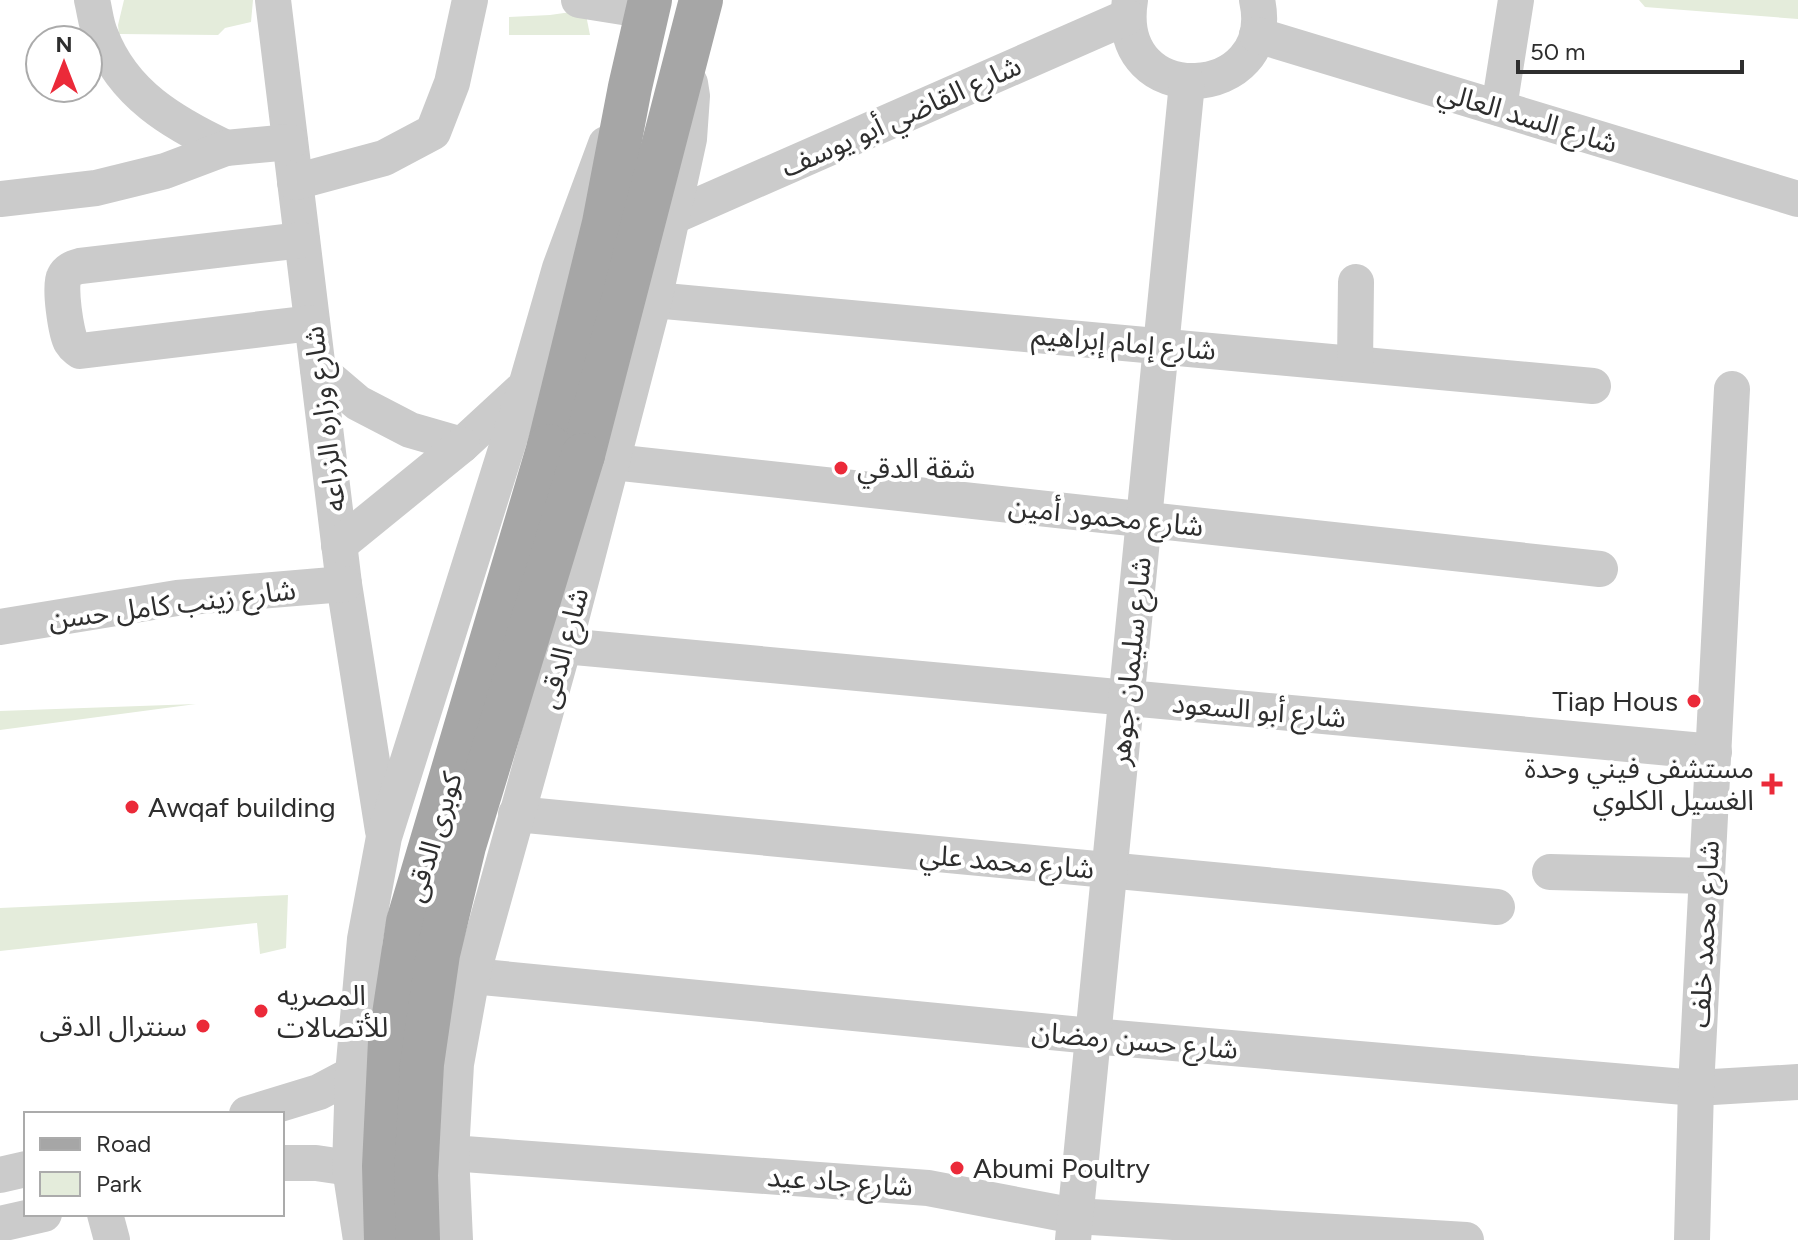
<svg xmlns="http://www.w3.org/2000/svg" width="1798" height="1240" font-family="Figtree,'Noto Sans Arabic',sans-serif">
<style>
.green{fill:#e4ecdb}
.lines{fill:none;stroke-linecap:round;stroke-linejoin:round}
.minor{stroke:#cbcbcb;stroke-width:36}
.major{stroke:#a6a6a6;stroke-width:44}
.major-bridge{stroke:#a6a6a6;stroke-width:44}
.poi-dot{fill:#eb2a39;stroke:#fff;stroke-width:3}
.labels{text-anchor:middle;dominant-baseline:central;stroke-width:8;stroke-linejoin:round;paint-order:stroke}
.street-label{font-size:28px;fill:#2e2e2e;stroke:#fff}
.poi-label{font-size:28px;fill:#2e2e2e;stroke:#fff;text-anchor:start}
</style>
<rect width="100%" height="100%" fill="#fff"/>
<g class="green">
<polygon points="124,0 253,0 251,22 225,28 218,35 119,34 118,25"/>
<polygon points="1639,0 1798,0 1798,19 1645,7"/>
<polygon points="585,10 590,35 509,35 509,17 550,15"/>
<polygon points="196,704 0,730 0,711"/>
<polygon points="288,895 286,948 260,954 257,923 0,951 0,908"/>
</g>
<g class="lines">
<g class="minor">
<path d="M92,0C95,12 96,25 101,36C123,94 173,123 226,148"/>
<polyline points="273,0 344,584 383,831"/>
<polyline points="579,0 648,11"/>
<path d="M1130,0C1112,113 1280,103 1257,0"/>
<polyline points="1257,35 1798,199"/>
<polyline points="1499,108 1516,0"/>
<polyline points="295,182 384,158 433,132 452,83 470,0"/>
<polyline points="0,199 96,188 165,171 226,148 290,142"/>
<polyline points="674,216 1127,17"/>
<path d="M302,240L80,266C73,268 67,270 64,277C59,285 66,334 71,342C74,347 75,347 80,351L312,323"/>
<polyline points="654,300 1593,386"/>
<polyline points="1355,364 1356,282"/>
<polyline points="318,369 358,403 410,430 462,445 525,387"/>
<polyline points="613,462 1600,569"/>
<polyline points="339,545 462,445"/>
<polyline points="0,627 177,598 344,584"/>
<polyline points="564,646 1714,752"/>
<polyline points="516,814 1497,907"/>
<polyline points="1550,872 1707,876"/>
<polyline points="472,976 1092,1036 1696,1088 1798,1082"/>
<polyline points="247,1114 319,1092 353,1074"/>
<polyline points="451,1153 928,1188 1075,1216 1466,1240"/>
<polyline points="282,1163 316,1163 350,1168 367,1185"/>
<polyline points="0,1175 26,1169"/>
<polyline points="105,1214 112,1240"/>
<polyline points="0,1224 44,1214"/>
<polyline points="361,1240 350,1168 353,1074 365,939 384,837 526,386 560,268 606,144"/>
<polyline points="455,1240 451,1153 456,1064 472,976 564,646 654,300 689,139 692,96 690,83"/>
<polyline points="1073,1240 1187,83"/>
<polyline points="1692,1240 1696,1088 1732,389"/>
</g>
<g class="major">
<polyline points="549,446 604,223 630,87 650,0"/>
<polyline points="583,455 701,0"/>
</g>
<g class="major-bridge">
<polyline points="386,1240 384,1166 390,1041 408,922 549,446"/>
<polyline points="418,1240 416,1175 422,1064 438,954 464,846 583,455"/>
</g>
</g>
<g class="poi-dot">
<circle cx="841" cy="468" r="8"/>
<circle cx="1694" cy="701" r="8"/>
<path d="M1768 772h8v8h8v8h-8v8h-8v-8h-8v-8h8z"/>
<circle cx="132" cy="807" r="8"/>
<circle cx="261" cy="1011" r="8"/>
<circle cx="203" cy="1026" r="8"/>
<circle cx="957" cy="1168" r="8"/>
</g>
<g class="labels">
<g class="street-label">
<text transform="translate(901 116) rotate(-24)">شارع القاضي أبو يوسف</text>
<text transform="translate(1528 117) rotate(17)">شارع السد العالي</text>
<text transform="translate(1124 342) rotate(5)">شارع إمام إبراهيم</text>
<text transform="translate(324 419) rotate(-97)">شارع وزاره الزراعه</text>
<text transform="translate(1106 516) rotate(6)">شارع محمود أمين</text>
<text transform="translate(172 604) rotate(-7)">شارع زينب كامل حسن</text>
<text transform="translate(563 648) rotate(-75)">شارع الدقى</text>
<text transform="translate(1130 661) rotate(-84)">شارع سليمان جوهر</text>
<text transform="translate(1259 710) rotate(5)">شارع أبو السعود</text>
<text transform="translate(433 837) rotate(-73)">كوبرى الدقى</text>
<text transform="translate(1007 861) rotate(5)">شارع محمد علي</text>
<text transform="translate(1704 934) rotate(-87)">شارع محمد خلف</text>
<text transform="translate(1135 1040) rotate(5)">شارع حسن رمضان</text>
<text transform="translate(840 1181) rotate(4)">شارع جاد عيد</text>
</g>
<g class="poi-label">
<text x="857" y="468">شقة الدقي</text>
<text x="1678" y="701" text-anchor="end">Tiap Hous</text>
<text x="1754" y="768" text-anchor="end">مستشفي فيني وحدة<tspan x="1754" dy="32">الغسيل الكلوي</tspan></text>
<text x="148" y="807">Awqaf building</text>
<text x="277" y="995">المصريه<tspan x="277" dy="32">للأتصالات</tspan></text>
<text x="187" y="1026" text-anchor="end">سنترال الدقى</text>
<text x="973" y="1168">Abumi Poultry</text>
</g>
</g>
<rect x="24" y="1112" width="260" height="104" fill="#ffffff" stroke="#ababab" stroke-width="2"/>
<rect x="40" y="1138" width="40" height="12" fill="#a6a6a6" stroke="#ababab" stroke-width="2"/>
<text x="96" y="1152" font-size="24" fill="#2e2e2e">Road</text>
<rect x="40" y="1172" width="40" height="24" fill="#e4ecdb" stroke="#ababab" stroke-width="2"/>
<text x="96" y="1192" font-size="24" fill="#2e2e2e">Park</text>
<g transform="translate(64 64)"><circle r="38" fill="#ffffff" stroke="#ababab" stroke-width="2"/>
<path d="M0-6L14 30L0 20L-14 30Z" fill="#eb2a39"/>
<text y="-12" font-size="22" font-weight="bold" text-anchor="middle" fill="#2e2e2e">N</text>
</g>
<path d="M1518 60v12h224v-12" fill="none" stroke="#2e2e2e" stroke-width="4"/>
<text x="1530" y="60" font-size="24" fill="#2e2e2e" stroke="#ffffff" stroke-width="6" paint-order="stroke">50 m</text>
</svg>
